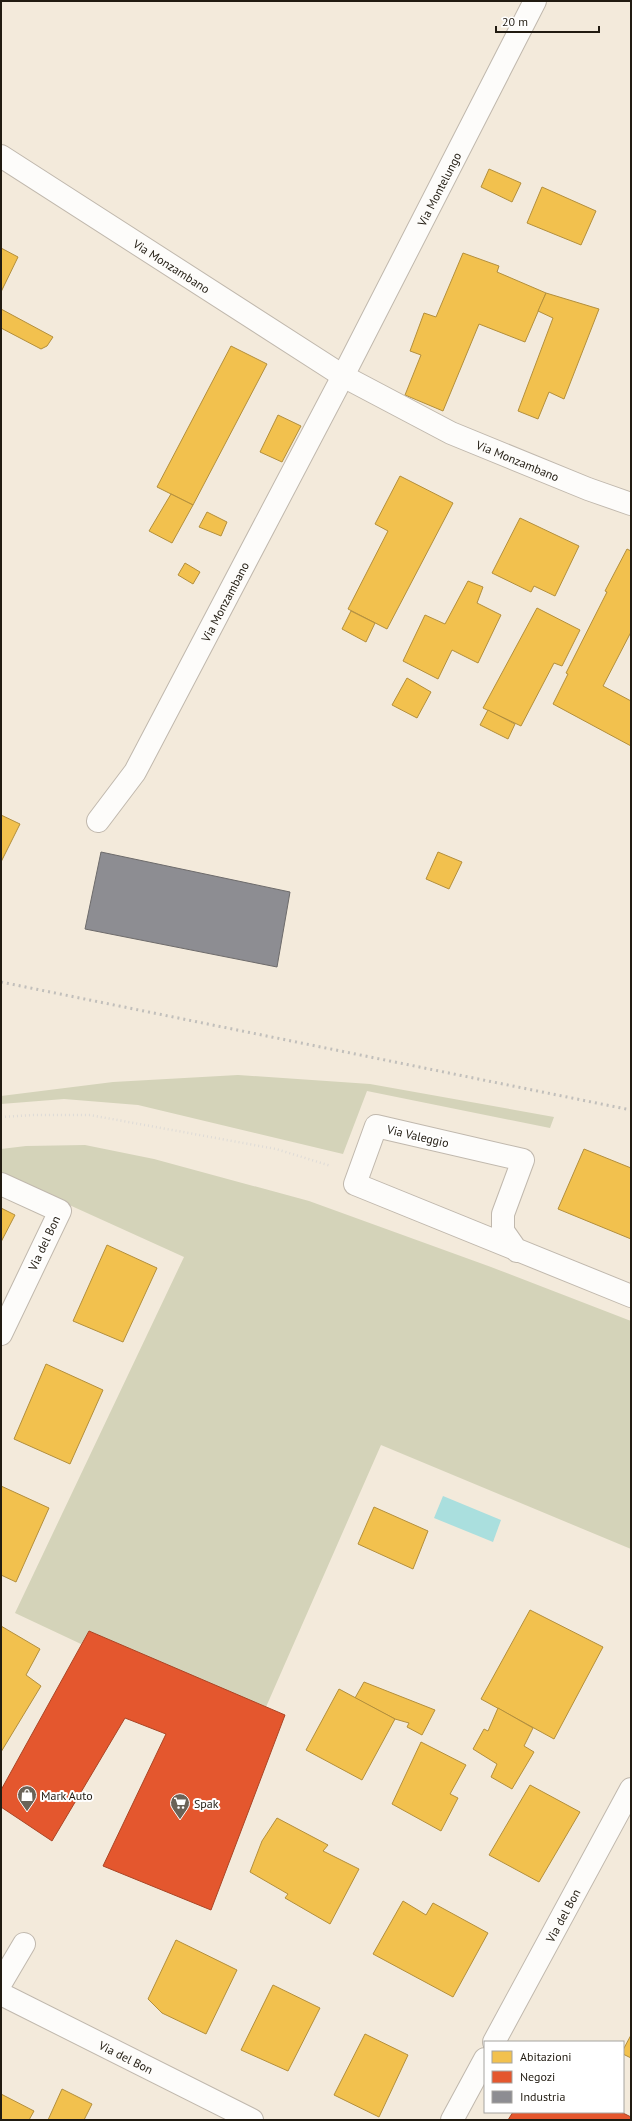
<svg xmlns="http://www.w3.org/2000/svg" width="632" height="2121" font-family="'PT Sans',sans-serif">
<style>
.green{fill:#d4d3b9}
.water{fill:#aadfde}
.homes{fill:#f2c14e;stroke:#b38f3c}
.shops{fill:#e4572e;stroke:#aa4525}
.industry{fill:#8d8d92;stroke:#6d6b6b}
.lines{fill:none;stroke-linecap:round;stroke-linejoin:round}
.minor-casing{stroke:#c0b8ad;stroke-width:24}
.path{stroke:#dedbd7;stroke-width:2.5;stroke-dasharray:1 3;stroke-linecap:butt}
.minor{stroke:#fdfcfa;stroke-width:22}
.rail{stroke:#c1bfbb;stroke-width:3;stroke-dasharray:2 4;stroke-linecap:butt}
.labels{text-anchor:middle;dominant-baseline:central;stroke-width:4;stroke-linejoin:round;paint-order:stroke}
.street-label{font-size:12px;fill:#211b11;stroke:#fff}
.poi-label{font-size:12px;fill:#211b11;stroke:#fff;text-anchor:start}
</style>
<rect width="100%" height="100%" fill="#f3eadb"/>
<g class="green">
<polygon points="238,1075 370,1084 554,1117 550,1128 367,1091 343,1154 138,1105 64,1099 1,1104 1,1096 113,1082"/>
<polygon points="85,1145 154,1159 309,1201 491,1267 631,1321 631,1549 381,1445 266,1707 89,1631 81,1644 15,1613 184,1257 1,1174 1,1149 26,1146"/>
</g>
<polygon class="water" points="443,1496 501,1520 493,1542 434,1518"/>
<g class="homes">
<polygon points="489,169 521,183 512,202 481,187"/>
<polygon points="542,187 596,211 581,245 527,223"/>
<polygon points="1,248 18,257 1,292"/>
<polygon points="463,253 499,266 497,272 546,293 525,342 479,324 443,411 405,395 421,355 410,351 424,313 436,317"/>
<polygon points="546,293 599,309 564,399 549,392 538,419 518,411 553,318 538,311"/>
<polygon points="1,309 53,337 47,346 41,349 1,328"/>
<polygon points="231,346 267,364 193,505 157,487"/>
<polygon points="278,415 301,426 282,462 260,452"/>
<polygon points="400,476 453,503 387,629 348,609 388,531 375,524"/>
<polygon points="171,494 193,505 172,543 149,531"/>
<polygon points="207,512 227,522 221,536 199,527"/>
<polygon points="520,518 579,546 555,596 534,586 531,592 492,573"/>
<polygon points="627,549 631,551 631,632 603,686 631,701 631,746 553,704 568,674 566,673 607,592 605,591"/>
<polygon points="185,563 200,572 193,584 178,575"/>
<polygon points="468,581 483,587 477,603 501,615 478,663 452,650 438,679 403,661 425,615 445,624"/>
<polygon points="537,608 580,630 562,666 554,663 521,726 483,708"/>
<polygon points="351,611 375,623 366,642 342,629"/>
<polygon points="407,678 431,692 417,718 392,705"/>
<polygon points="488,710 515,724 508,739 480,725"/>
<polygon points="1,815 20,824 1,862"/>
<polygon points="438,852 462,862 449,889 426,879"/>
<polygon points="584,1149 631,1168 631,1239 558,1209"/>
<polygon points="1,1208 15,1215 1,1242"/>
<polygon points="107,1245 157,1268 123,1342 73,1321"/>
<polygon points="46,1364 103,1390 70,1464 14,1439"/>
<polygon points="1,1486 49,1508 16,1582 1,1575"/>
<polygon points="374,1507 428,1531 413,1569 358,1544"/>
<polygon points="530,1610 603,1647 554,1739 481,1699"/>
<polygon points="1,1626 40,1649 26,1675 41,1686 1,1752"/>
<polygon points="364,1682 435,1710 422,1735 407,1727 409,1723 395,1719 355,1698"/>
<polygon points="339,1689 395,1719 362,1780 306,1750"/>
<polygon points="498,1708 533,1728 524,1746 534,1752 512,1789 491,1777 497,1764 473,1749 484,1729 488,1731"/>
<polygon points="421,1742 466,1765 450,1794 458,1798 441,1831 392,1804"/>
<polygon points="530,1785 580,1812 539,1882 489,1855"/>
<polygon points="277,1818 328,1845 323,1851 359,1869 330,1924 285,1898 288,1894 250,1872 262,1841"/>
<polygon points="403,1901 426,1915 433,1903 488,1933 453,1997 373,1954"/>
<polygon points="176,1940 237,1970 206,2034 162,2013 148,1999"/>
<polygon points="273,1985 320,2008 288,2071 241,2050"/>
<polygon points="365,2034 408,2055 379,2117 334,2095"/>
<polygon points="631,2035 631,2058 623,2054 623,2050"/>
<polygon points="62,2089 92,2104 84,2120 48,2120"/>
<polygon points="1,2094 34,2111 29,2120 1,2120"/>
</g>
<g class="shops">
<polygon points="89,1631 285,1715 211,1910 103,1866 166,1734 125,1718 52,1841 1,1807 1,1790"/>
<polygon points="513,2112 621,2112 631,2117 631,2120 508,2120"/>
</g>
<polygon class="industry" points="101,852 290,892 277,967 85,929"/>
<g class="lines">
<g class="minor-casing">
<g id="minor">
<path id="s1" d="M1,156L343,376L451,433L588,489L631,504"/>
<path id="s2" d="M98,821L135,772L343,376L535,1"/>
<polyline points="1,1184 60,1211 1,1334"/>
<polyline points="517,1251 503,1231 503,1214 523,1160 376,1126 355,1184 631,1296"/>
<polyline points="1,1983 24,1944"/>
<path id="s3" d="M1,1994L252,2120"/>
<path id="s4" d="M494,2042L631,1789"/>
<polyline points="452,2120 485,2059"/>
</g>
</g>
<polyline class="path" points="1,1117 32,1115 90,1115 276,1149 331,1166"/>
<use href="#minor" class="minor"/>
<polyline class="rail" points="1,982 631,1110"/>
</g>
<defs>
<g id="shop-pin" transform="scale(1)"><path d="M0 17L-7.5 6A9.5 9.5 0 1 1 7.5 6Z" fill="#6a6358" stroke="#fff"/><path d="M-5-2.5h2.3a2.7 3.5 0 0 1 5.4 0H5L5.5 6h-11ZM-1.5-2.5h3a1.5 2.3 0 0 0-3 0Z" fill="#fff"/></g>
<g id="supermarket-pin" transform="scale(1)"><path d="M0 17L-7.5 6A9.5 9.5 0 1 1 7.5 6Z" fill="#6a6358" stroke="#fff"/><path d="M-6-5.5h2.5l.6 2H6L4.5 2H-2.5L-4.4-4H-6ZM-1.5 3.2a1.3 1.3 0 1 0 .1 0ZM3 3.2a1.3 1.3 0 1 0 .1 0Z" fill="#fff"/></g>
</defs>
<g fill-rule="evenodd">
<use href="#shop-pin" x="27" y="1795"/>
<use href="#supermarket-pin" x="180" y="1803"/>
</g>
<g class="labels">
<g class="street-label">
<text stroke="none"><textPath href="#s2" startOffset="719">Via Montelungo</textPath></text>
<text stroke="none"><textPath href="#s1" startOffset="203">Via Monzambano</textPath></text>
<text stroke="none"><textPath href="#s1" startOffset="601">Via Monzambano</textPath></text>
<text stroke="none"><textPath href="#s2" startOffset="254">Via Monzambano</textPath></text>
<text transform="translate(418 1136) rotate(13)">Via Valeggio</text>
<text transform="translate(44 1243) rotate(-65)">Via del Bon</text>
<text stroke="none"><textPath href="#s4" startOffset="144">Via del Bon</textPath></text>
<text stroke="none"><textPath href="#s3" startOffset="140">Via del Bon</textPath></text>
</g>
<g class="poi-label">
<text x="41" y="1795">Mark Auto</text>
<text x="194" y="1803">Spak</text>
</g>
</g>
<rect width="632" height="2121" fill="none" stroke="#211b11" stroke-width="4"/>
<rect x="484" y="2041" width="140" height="72" fill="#ffffff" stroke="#a6a4a0"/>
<rect x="492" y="2051" width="20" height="12" fill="#f2c14e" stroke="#a6a4a0"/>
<text x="520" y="2061" font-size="12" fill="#211b11">Abitazioni</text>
<rect x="492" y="2071" width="20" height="12" fill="#e4572e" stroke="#a6a4a0"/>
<text x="520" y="2081" font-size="12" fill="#211b11">Negozi</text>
<rect x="492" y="2091" width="20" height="12" fill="#8d8d92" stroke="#a6a4a0"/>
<text x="520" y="2101" font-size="12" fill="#211b11">Industria</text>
<path d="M496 26v6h103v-6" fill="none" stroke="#211b11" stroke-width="2"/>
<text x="502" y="26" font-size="12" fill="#211b11" stroke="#ffffff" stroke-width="3" paint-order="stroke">20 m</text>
</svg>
